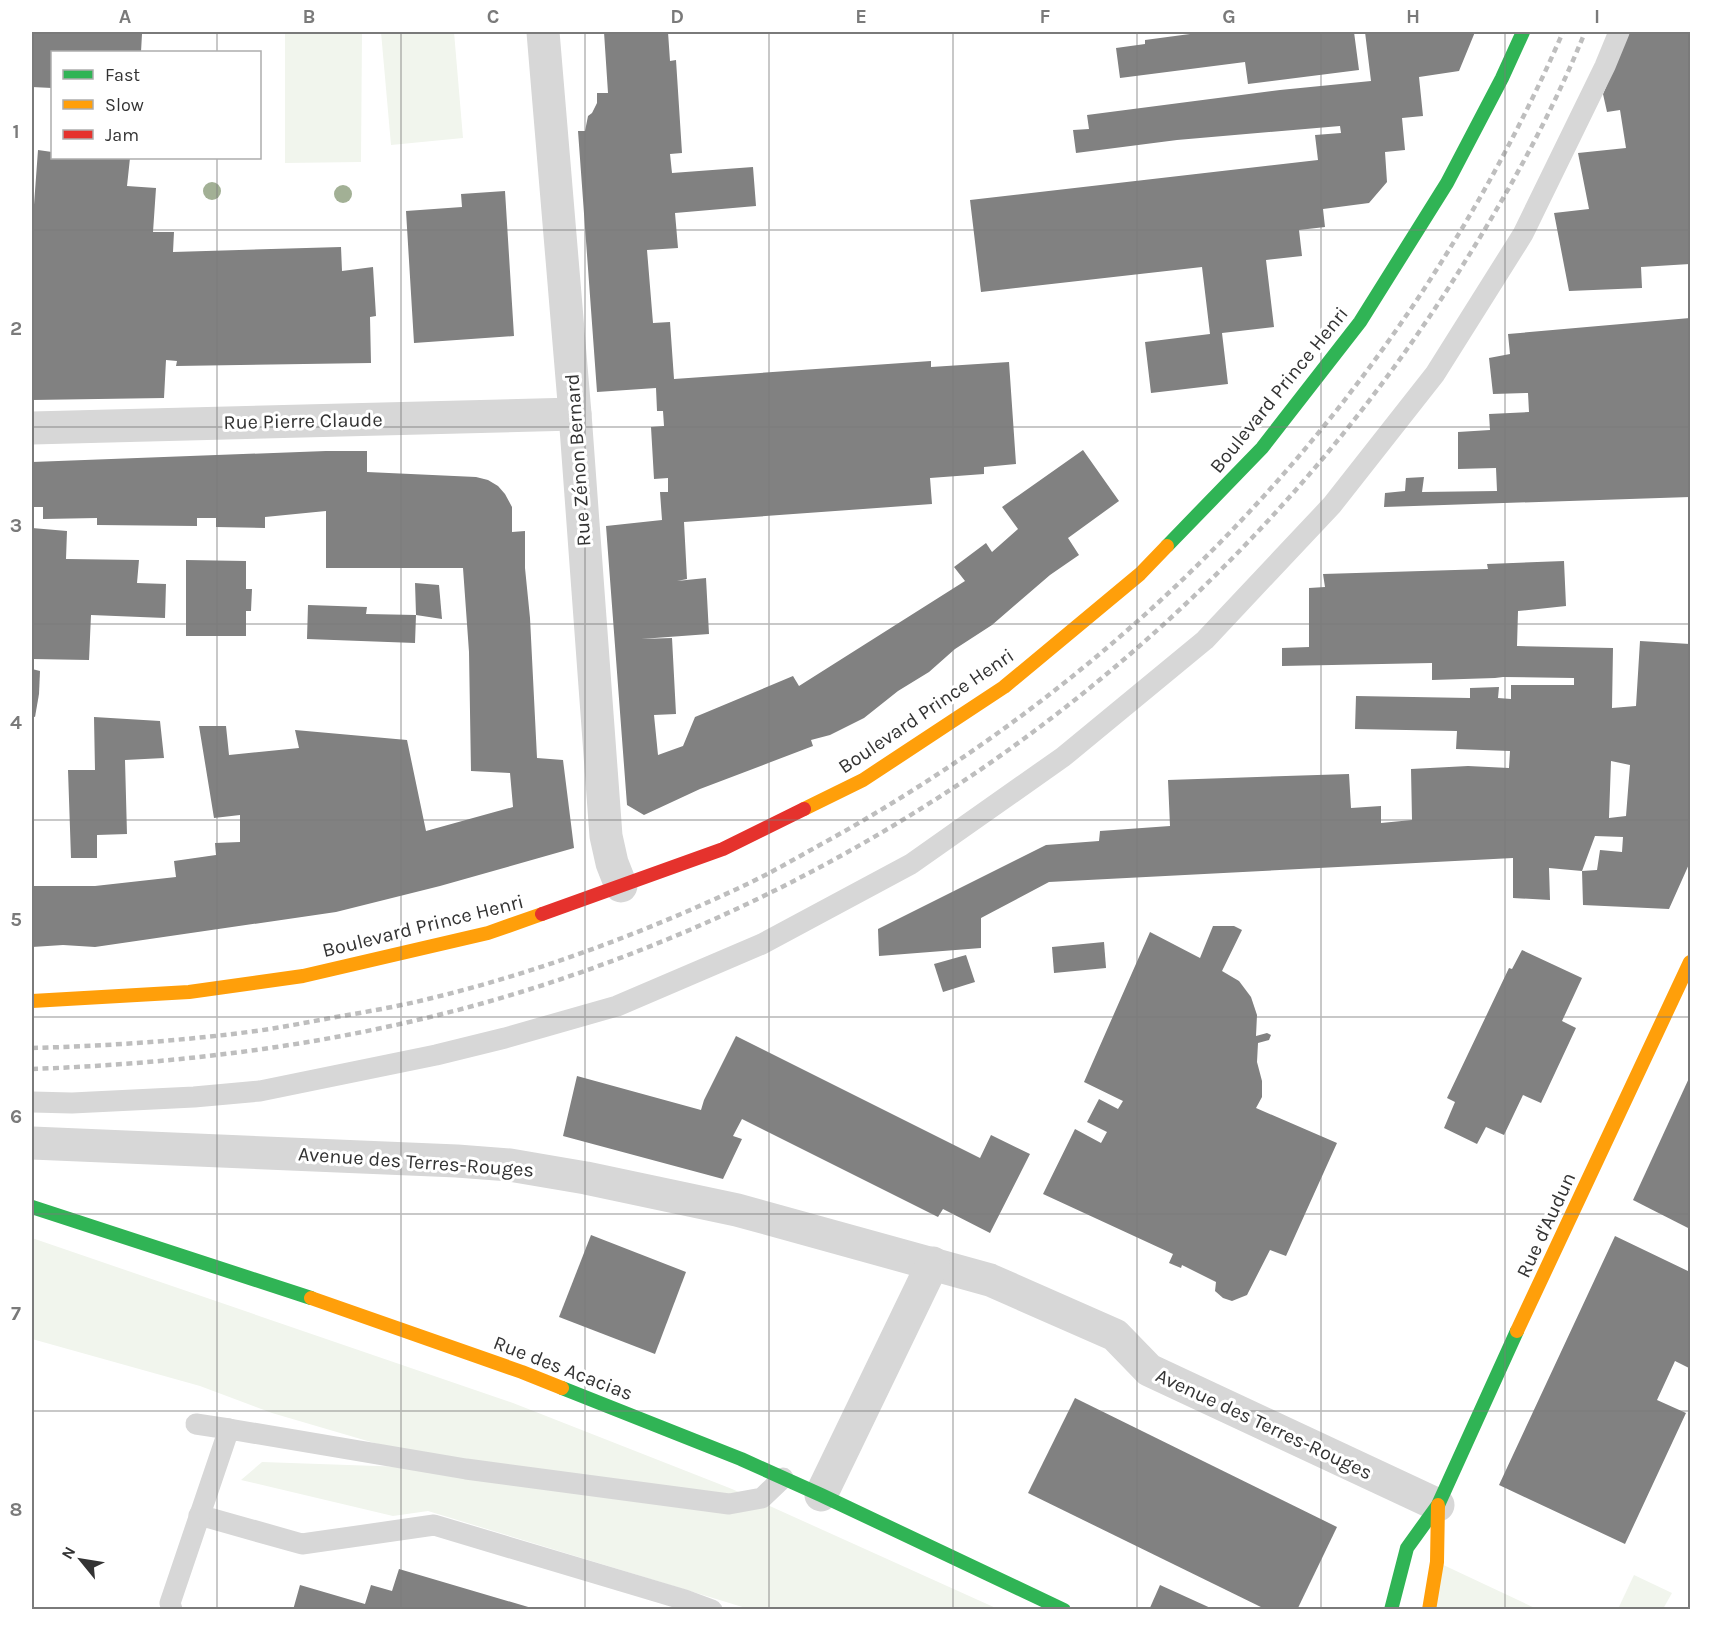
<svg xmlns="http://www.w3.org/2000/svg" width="1722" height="1641" font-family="Karla,sans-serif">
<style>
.green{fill:#f1f5ed}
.building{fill:#818181;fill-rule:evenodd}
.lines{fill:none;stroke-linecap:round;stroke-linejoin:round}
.lane{stroke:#d7d7d7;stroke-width:21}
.street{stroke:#d7d7d7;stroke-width:33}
.fast{stroke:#30b455;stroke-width:14}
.slow{stroke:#ff9f0a;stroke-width:14}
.jam{stroke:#e5322d;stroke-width:14}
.rail{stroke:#bebebe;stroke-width:4.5;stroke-dasharray:6 4.5;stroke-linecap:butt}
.tree{fill:#a2b095}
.grid{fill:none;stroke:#7a7a7a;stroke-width:1.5;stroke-opacity:0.55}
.labels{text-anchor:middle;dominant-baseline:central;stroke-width:6;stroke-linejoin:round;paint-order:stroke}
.street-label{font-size:20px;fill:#333;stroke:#fff}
.neatline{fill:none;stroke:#7a7a7a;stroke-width:2}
.grid-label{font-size:20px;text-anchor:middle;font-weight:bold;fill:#7a7a7a}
</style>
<rect width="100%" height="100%" fill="#fff"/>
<g class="green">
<polygon points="294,32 362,32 361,162 285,163 285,33"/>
<polygon points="381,32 454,32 463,138 391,145"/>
<polygon points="32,1238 513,1403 732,1489 998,1609 749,1609 428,1511 393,1516 241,1480 262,1462 463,1469 272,1413 200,1386 32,1339"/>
<polygon points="1437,1562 1537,1609 1429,1610"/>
<polygon points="1634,1575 1672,1593 1663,1609 1618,1609"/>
</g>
<g class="building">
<polygon points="33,32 123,32 142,34 141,52 52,52 52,88 32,87"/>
<polygon points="604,32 668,32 670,61 676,60 682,153 670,154 672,173 753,167 756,206 675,213 678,248 647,250 653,323 670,322 674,379 931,361 931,367 1009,362 1016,464 984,467 984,474 930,478 932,504 684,522 687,579 677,581 706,578 709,634 641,639 672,638 676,714 654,715 658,755 683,746 695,717 793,676 799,686 965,581 954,567 986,543 992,552 1018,529 1002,507 1083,450 1119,501 1068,538 1079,555 1050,575 992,625 955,649 929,672 898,691 864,718 830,735 811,740 813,746 700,789 644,815 627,805 606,526 662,520 660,492 668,492 668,478 654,479 651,427 664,426 663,411 657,411 656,388 597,392 578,131 585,131 588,116 592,113 597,103 597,93 608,93"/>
<polygon points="1205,32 1354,32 1359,70 1248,84 1245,62 1120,78 1116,48 1145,44 1145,40"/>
<polygon points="1365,32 1475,32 1459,71 1419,77 1423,116 1402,118 1405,150 1385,152 1387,182 1369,203 1323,209 1325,227 1299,230 1302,256 1266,260 1274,327 1222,333 1228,384 1151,393 1145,342 1210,334 1202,267 981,292 970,200 1318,160 1315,135 1341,133 1340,126 1177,140 1076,153 1073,130 1089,129 1087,115 1280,90 1371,81"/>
<polygon points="1629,32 1690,32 1690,264 1641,267 1642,288 1569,291 1554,213 1589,209 1578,153 1626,148 1620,110 1607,112 1603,94"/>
<polygon points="38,150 52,152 52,158 130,158 127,186 156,188 153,232 174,232 173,252 341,247 342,271 373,267 376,316 370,317 371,363 176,366 177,361 166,360 164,398 32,400 32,232"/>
<polygon points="505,191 514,336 414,343 406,211 462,207 461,194"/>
<polygon points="1690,318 1690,497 1384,507 1385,493 1405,491 1406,478 1424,477 1422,492 1497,491 1496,468 1458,469 1458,432 1490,430 1489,414 1529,412 1528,393 1493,394 1489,358 1510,354 1508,334"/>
<polygon points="326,451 367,451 367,472 476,477 488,480 498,486 505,494 512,507 512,532 525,531 525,568 530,618 537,758 563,760 574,848 440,886 336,912 95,947 63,945 32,947 32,886 95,886 176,877 174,861 216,855 215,843 240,842 240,815 214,818 199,726 226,726 229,755 299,748 295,730 407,740 426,831 513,807 510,773 471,771 469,652 463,568 326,568 326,511 265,517 265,528 216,527 216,518 197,518 197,526 97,525 97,518 43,519 43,507 32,507 32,462"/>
<polygon points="32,528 67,531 66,559 139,560 137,583 166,584 165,618 91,615 89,660 32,659"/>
<polygon points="186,560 246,561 246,589 252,589 251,611 246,611 246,636 186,636"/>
<path d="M1564,561L1566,606L1518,611L1517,646L1613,648L1612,708L1636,706L1640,641L1690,644V862L1669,909L1583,905L1582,871L1597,870L1600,850L1622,852L1623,837L1595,836L1582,871L1549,868L1550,900L1513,898V858L1049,882L981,918V948L879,956L878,929L1046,845L1099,841L1100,831L1170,826L1168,780L1349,774L1351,808L1381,806V823L1412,820L1411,769L1468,766L1509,768L1510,751L1456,749L1457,731L1355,729L1356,696L1470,698V688L1499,687L1498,698L1511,699V685H1574V678L1503,677L1495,678L1432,680V663L1282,666V648L1309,647V588L1325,587L1323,574L1488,569L1487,564ZM1611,761L1630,765L1626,816L1609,818Z"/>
<polygon points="415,583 439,585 442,619 416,615"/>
<polygon points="308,605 367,607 366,614 416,615 415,643 307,639"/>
<polygon points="32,669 40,671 39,694 35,717 32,716"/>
<polygon points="94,717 160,721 164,758 125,760 127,834 97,835 97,858 71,858 68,770 95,770"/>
<polygon points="1213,926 1234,926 1242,930 1222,971 1239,981 1251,997 1257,1015 1256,1036 1267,1033 1271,1035 1269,1040 1258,1043 1257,1062 1262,1081 1262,1097 1256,1108 1337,1143 1286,1256 1270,1250 1247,1295 1232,1301 1223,1298 1215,1291 1216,1282 1182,1265 1181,1268 1169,1263 1173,1254 1043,1194 1075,1129 1101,1143 1107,1132 1087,1122 1099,1099 1118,1109 1123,1101 1084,1082 1150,932 1200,958"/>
<polygon points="1104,942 1106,968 1054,973 1052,947"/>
<polygon points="1522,950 1582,978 1562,1021 1576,1028 1541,1103 1523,1095 1504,1135 1486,1127 1477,1144 1444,1128 1455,1102 1447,1098 1509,968 1512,969"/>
<polygon points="966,955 975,982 943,992 934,964"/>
<polygon points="736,1036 980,1158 991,1135 1030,1154 990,1233 943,1209 938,1217 742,1119 733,1136 742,1139 723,1179 563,1136 577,1076 701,1110 704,1100"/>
<polygon points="1690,1076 1690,1229 1633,1200"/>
<polygon points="591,1235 686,1272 655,1354 559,1317"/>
<polygon points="1615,1236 1690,1272 1690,1366 1689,1368 1675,1361 1657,1400 1686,1413 1625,1544 1499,1485"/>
<polygon points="1075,1398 1337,1527 1297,1610 1267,1610 1028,1493"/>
<polygon points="399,1569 535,1609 535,1610 293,1610 300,1585 365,1604 371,1585 392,1591"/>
<polygon points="1160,1585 1215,1610 1149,1610"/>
</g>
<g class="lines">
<g class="lane">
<polyline points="32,1102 72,1103 194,1097 260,1091 436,1055 505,1038 617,1006 762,944 911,864 1063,757 1205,640 1332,505 1435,374 1523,234 1605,66 1619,32"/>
<polyline points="196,1424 229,1429"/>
<polyline points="199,1515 302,1544 434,1525 685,1600 712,1610"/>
<polyline points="172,1610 170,1603 229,1429 466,1469 729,1504 762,1498 783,1478"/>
</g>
<g class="street">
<polyline points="543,32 575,414 606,836 612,863 621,886"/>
<polyline points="32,428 575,414"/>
<polyline points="32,1143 457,1161 510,1165 586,1178 737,1210 990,1280 1115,1335 1149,1370 1438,1505"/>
<polyline points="821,1495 933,1263"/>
</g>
<g class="fast">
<polyline points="1167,546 1262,448 1360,322 1447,183 1502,78 1523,32"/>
<polyline points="32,1207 311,1298"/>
<polyline points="562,1388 741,1459 821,1495 1064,1610"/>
<polyline points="1391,1610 1407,1548 1438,1505 1517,1331"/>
</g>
<g class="slow">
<polyline points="804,809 863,780 1004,687 1140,574 1167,546"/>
<polyline points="32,1001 189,992 303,976 488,933 542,914"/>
<polyline points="311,1298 522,1372 562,1388"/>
<polyline points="1517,1331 1690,962"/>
<polyline points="1429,1610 1437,1562 1438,1505"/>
</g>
<polyline class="jam" points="542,914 723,849 804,809"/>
<g class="rail">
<path d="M32,1048C106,1046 181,1041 256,1031C285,1027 313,1021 342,1016C371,1011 400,1006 428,999C536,973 641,934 741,887C767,875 793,860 818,846C1154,662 1410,382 1563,32"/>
<path d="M32,1069C197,1063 362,1041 521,992C913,871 1250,610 1466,260C1511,188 1553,111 1585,32"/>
</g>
</g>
<g class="tree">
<circle cx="212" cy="191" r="9"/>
<circle cx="343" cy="194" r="9"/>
</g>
<path class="grid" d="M217,32V52M401,32V1610M585,32V1610M769,32V1610M953,32V1610M1137,32V1610M1321,32V1610M1505,32V1610M217,158V1610M32,230H1690M32,427H1690M32,624H1690M32,820H1690M32,1017H1690M32,1214H1690M32,1411H1690"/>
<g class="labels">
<g class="street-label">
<text transform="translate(1279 390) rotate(-51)">Boulevard Prince Henri</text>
<text transform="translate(303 421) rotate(-1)">Rue Pierre Claude</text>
<text transform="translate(578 460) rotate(-94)">Rue Zénon Bernard</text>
<text transform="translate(926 711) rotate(-34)">Boulevard Prince Henri</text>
<text transform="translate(423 926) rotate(-14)">Boulevard Prince Henri</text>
<text transform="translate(416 1162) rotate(4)">Avenue des Terres-Rouges</text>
<text transform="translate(1546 1225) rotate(-65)">Rue d'Audun</text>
<text transform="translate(563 1368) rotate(21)">Rue des Acacias</text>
<text transform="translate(1264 1424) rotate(25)">Avenue des Terres-Rouges</text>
</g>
</g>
<rect width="1722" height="1641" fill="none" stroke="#ffffff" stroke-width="66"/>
<rect x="51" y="51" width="210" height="108" fill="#ffffff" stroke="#adadad" stroke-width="1.5"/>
<rect x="63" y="70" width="30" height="9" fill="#30b455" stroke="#adadad" stroke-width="1.5"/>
<text x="105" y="81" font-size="18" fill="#333333">Fast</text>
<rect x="63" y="100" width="30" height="9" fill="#ff9f0a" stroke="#adadad" stroke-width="1.5"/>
<text x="105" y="111" font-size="18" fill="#333333">Slow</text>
<rect x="63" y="130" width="30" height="9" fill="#e5322d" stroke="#adadad" stroke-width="1.5"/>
<text x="105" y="141" font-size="18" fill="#333333">Jam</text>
<g transform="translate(81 1560) rotate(300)" stroke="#ffffff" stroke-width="4.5" paint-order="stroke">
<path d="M0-4.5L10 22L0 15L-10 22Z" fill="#333333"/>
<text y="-9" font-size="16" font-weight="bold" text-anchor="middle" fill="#333333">N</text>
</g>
<rect x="33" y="33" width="1656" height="1575" class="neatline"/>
<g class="grid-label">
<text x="125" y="23">A</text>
<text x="309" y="23">B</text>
<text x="493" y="23">C</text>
<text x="677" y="23">D</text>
<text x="861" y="23">E</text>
<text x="1045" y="23">F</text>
<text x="1229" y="23">G</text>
<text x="1413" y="23">H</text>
<text x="1597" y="23">I</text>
<text x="16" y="138">1</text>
<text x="16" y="335">2</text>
<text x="16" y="532">3</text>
<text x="16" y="729">4</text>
<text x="16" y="926">5</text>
<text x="16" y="1123">6</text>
<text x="16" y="1320">7</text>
<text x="16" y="1516">8</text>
</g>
</svg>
